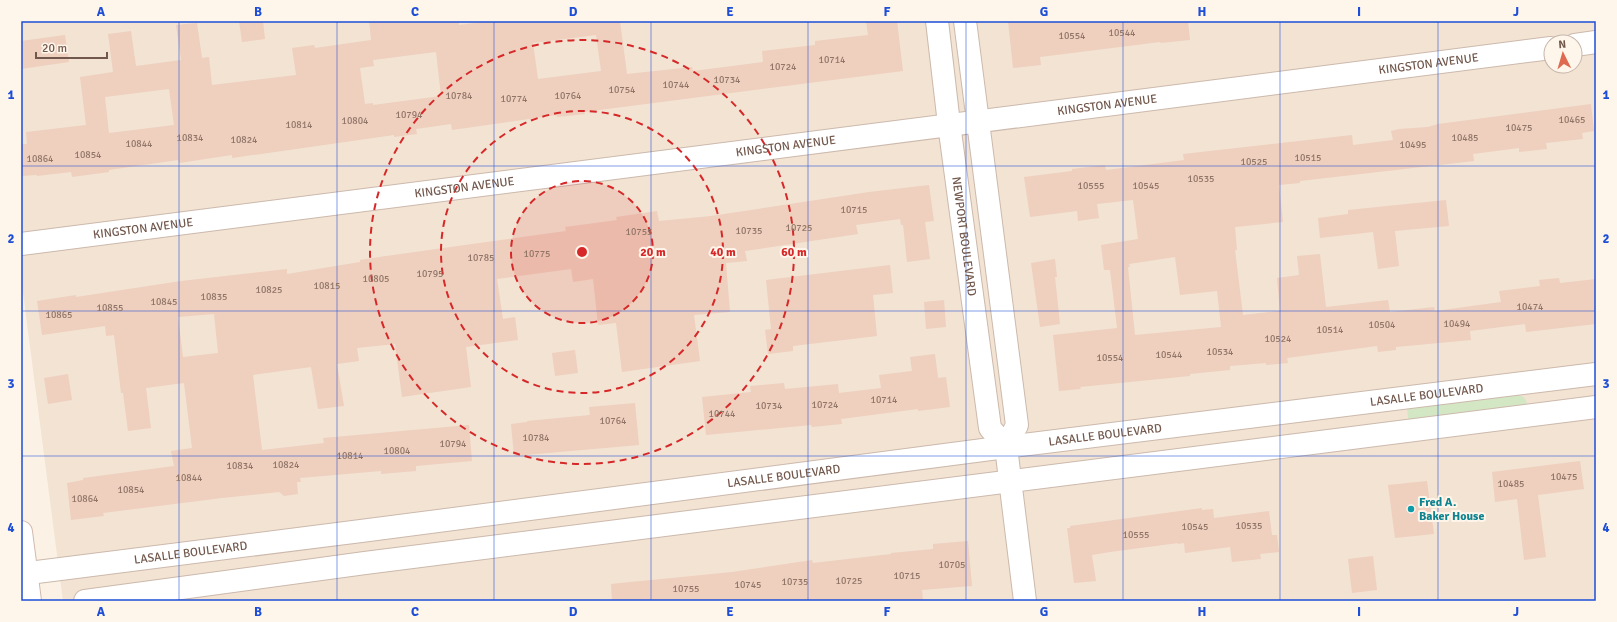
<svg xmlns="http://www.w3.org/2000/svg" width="1617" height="622" font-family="Signika,sans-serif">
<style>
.residential{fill:#f2e3d3;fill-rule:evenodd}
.green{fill:#d4e7c4}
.building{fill:#efcfbe;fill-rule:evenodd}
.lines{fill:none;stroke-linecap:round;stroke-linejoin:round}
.street-casing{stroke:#ccb9ac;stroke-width:24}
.secondary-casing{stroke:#d0baac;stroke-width:24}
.street{stroke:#fff;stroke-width:22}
.secondary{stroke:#fff;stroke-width:22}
.grid{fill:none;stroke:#1d4ed8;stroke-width:1;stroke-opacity:0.55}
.ring{fill:none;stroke:#d62828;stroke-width:2;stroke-dasharray:7 5}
.culture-dot{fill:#0f9aa8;stroke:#fef5eb;stroke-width:1.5}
.labels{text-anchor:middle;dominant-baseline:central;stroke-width:4;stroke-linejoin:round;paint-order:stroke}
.number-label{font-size:10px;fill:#917668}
.street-label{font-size:12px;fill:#72584c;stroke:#fef5eb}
.culture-label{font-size:12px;font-weight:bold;fill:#0d838f;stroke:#fef5eb;text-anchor:start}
.centre{fill:#d62828;stroke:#fef5eb;stroke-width:2}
.ring-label{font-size:12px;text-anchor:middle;font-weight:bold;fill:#d62828;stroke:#fef5eb;stroke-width:4;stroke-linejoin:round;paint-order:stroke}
.neatline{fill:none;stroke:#1d4ed8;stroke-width:1.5}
.grid-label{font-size:13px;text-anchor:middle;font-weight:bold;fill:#1d4ed8}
</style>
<rect width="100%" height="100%" fill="#fbf1e5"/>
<path class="residential" d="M21,21H1596V601H63L21,277ZM1551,42H1575V66H1551Z"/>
<path class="green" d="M1511,395C1520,395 1526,395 1527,405L1409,426L1407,408Z"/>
<g class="building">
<polygon points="239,21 263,21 265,39 242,42"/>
<path d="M369,21H459V25L489,21H620L627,74L692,67L693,71L763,62L762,51L815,45V41L868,35L866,21H897L903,71L584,112L585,114L557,117V115L452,130L451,124L416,129L417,134L394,137V135L232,158V155L179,163L178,160L109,170V172L72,177L71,172L37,176V175L21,176V144H27L26,132L86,125L80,77L113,72L108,34L131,31L136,66L181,60L176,25L197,23L202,58L209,57L212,85L296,75L292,48L314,45L315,48L371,40ZM596,35L601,71L538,79L533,43ZM436,52L441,96L373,105V103L365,104L360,68L374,66L373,60ZM169,89L174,125L109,133L105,97Z"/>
<polygon points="1008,21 1188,21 1190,40 1161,43 1160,42 1040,57 1041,65 1013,68"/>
<polygon points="65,35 69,62 21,69 21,41"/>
<path d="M1591,104L1594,131L1582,133L1583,139L1546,143L1547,149L1519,152V148L1473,154L1474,161L1300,181V183L1279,185L1283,222L1235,227L1237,250H1235L1243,315L1280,311L1277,278L1299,275L1297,256L1320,254L1326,307L1388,300L1390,312L1434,307L1435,311L1501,302L1499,291L1540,286L1539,280L1559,278L1560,283L1596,279V324L1526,332L1525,324L1470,331L1471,340L1396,347V350L1378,352L1377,346L1287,358L1288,363L1266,365V363L1230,366V370L1190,374V376L1080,387L1081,389L1059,391L1053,335L1117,328L1110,270H1104L1101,245L1138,239L1133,200L1097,204L1099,218L1078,221L1077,211L1030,217L1024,177L1072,171V169L1105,165L1106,170L1184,160L1183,154L1352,135L1353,145L1393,140L1391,131L1399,129L1428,127L1438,124ZM1175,257L1180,295L1217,291L1221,327L1135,335L1128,267H1130L1129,264Z"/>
<path d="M929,185L934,221L925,222L930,259L907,262L903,225H901L900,219L856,225L858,234L745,251L747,261L726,263L730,312L694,315L700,361L622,372L616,323L598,325L593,279L573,282L571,269L497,279L503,319L515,317L518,340L466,347L471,387L402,397L395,344L357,348L359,361L337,364L344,406L318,409L311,367L253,375L262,450L324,443L323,438L469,425L472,461L416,466V471L381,474V471L300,478L301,482H297L298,494L284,496L279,492L222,498L103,513L104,516L71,520L67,483L83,480V478L174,466L171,451L192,448L184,383L146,388L151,428L128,431L123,393H121L114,335L106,336L105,326L42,335L37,301L76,295V297L181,281L287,269V274L360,262V260L386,256L566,231L565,227L617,220L616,217L657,211L659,221L711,216L869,192ZM214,314L218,353L183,357L178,317Z"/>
<polygon points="1446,200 1449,226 1395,231 1399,266 1378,269 1373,232 1320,238 1318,218 1348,214 1348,210"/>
<polygon points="1055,259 1057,277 1055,277 1060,324 1040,327 1031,263"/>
<polygon points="890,265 893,293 873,295 877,336 793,346 793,351 768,354 765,330 771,329 766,280"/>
<polygon points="944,300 946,327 926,329 924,302"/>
<polygon points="575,350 578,373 555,376 552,353"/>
<polygon points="935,354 938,378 946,377 950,407 918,411 918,409 841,419 842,424 812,427 811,425 706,435 702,397 751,392 750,386 784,383 785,389 838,384 839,393 881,388 879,375 912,371 910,357"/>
<polygon points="68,374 72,400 48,404 44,378"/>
<polygon points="635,403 639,445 514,456 511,424 527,422 527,421 590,415 589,407"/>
<polygon points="1580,461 1584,489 1538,495 1546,557 1524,560 1517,499 1495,502 1492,472"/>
<polygon points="1427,481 1434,534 1395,538 1388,485"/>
<polygon points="1202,508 1202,510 1213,509 1214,518 1269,511 1272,535 1277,535 1279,552 1260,554 1261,559 1232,562 1230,547 1185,553 1184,543 1178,544 1178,543 1110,552 1092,555 1096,581 1074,583 1067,528 1070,528 1070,526"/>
<polygon points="968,541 972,586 922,590 923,600 909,601 612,601 611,584 732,572 812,560 813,563 891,554 891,553 933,549 933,544"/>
<polygon points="1373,556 1377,590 1352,593 1348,559"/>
</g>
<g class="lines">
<g class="street-casing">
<g id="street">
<path id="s1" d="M937,21L949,124L990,428L1006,447L1017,425L965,21"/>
<polyline points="1575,45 1596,42"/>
<path id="s2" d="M21,244L1551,48"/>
<polyline points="1006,447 1025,601"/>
<path id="s3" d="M21,574L361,531L1006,447L1596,374"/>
<polyline points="85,601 365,563 1596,407"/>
</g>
</g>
<g class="secondary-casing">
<polyline id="secondary" points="21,532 30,601"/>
</g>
<use href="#street" class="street"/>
<use href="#secondary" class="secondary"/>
</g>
<path class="grid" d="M179,21V601M337,21V601M494,21V601M651,21V601M808,21V601M966,21V601M1123,21V601M1280,21V601M1438,21V601M21,166H1596M21,311H1596M21,456H1596"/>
<circle cx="582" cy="252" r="71" fill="#d62828" fill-opacity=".12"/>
<g class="ring">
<circle cx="582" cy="252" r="71"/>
<circle cx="582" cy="252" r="141"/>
<circle cx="582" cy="252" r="212"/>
</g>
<circle class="culture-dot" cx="1411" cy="509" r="4"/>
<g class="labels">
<g class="number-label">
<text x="1122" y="33">10544</text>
<text x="1072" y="36">10554</text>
<text x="832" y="60">10714</text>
<text x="783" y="67">10724</text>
<text x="727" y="80">10734</text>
<text x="676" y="85">10744</text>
<text x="622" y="90">10754</text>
<text x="459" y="96">10784</text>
<text x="568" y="96">10764</text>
<text x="514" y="99">10774</text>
<text x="409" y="115">10794</text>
<text x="1572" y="120">10465</text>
<text x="355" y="121">10804</text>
<text x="299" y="125">10814</text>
<text x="1519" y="128">10475</text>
<text x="190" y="138">10834</text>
<text x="1465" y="138">10485</text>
<text x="244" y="140">10824</text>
<text x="139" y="144">10844</text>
<text x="1413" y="145">10495</text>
<text x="88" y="155">10854</text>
<text x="1308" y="158">10515</text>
<text x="40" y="159">10864</text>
<text x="1254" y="162">10525</text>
<text x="1201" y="179">10535</text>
<text x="1091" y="186">10555</text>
<text x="1146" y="186">10545</text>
<text x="854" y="210">10715</text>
<text x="799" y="228">10725</text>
<text x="749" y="231">10735</text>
<text x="639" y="232">10755</text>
<text x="537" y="254">10775</text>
<text x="481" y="258">10785</text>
<text x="430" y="274">10795</text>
<text x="376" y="279">10805</text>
<text x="327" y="286">10815</text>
<text x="269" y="290">10825</text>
<text x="214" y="297">10835</text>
<text x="164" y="302">10845</text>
<text x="1530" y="307">10474</text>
<text x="110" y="308">10855</text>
<text x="59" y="315">10865</text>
<text x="1457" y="324">10494</text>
<text x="1382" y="325">10504</text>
<text x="1330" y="330">10514</text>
<text x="1278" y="339">10524</text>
<text x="1220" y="352">10534</text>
<text x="1169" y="355">10544</text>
<text x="1110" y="358">10554</text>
<text x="884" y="400">10714</text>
<text x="825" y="405">10724</text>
<text x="769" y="406">10734</text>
<text x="722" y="414">10744</text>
<text x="613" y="421">10764</text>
<text x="536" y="438">10784</text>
<text x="453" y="444">10794</text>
<text x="397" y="451">10804</text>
<text x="350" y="456">10814</text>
<text x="286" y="465">10824</text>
<text x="240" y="466">10834</text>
<text x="1564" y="477">10475</text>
<text x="189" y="478">10844</text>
<text x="1511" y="484">10485</text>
<text x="131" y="490">10854</text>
<text x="85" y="499">10864</text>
<text x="1249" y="526">10535</text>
<text x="1195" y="527">10545</text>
<text x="1136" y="535">10555</text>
<text x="952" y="565">10705</text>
<text x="907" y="576">10715</text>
<text x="849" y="581">10725</text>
<text x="795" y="582">10735</text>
<text x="748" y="585">10745</text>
<text x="686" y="589">10755</text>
</g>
<g class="street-label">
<text stroke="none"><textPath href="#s2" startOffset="1419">KINGSTON AVENUE</textPath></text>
<text stroke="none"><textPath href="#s2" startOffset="1095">KINGSTON AVENUE</textPath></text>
<text stroke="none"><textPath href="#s2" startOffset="771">KINGSTON AVENUE</textPath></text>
<text stroke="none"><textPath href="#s2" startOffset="447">KINGSTON AVENUE</textPath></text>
<text stroke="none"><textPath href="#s2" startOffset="123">KINGSTON AVENUE</textPath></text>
<text stroke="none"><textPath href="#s1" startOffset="217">NEWPORT BOULEVARD</textPath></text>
<text stroke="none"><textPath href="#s3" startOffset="1417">LASALLE BOULEVARD</textPath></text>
<text stroke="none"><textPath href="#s3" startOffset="1093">LASALLE BOULEVARD</textPath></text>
<text stroke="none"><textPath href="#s3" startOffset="769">LASALLE BOULEVARD</textPath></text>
<text stroke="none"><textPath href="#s3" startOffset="171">LASALLE BOULEVARD</textPath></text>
</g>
<g class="culture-label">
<text x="1419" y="502">Fred A.<tspan x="1419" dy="14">Baker House</tspan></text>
</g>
</g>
<circle cx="582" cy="252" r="6" class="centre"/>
<g class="ring-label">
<text x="653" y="256">20 m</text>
<text x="723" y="256">40 m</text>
<text x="794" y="256">60 m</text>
</g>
<rect width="1617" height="622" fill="none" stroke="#fef5eb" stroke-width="44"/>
<g transform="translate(1563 54) rotate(355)"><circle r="19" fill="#fef5eb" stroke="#c6b6ab"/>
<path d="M0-3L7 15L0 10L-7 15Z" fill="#de6a51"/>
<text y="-6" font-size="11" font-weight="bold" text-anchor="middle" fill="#72584c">N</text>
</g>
<path d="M36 52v6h71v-6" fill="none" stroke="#72584c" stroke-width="2"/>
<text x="42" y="52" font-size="12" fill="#72584c" stroke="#fef5eb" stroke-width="3" paint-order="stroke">20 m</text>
<rect x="22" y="22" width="1573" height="578" class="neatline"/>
<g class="grid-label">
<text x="101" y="16">A</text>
<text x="258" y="16">B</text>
<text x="415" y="16">C</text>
<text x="573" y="16">D</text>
<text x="730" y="16">E</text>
<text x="887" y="16">F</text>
<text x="1044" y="16">G</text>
<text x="1202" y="16">H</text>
<text x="1359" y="16">I</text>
<text x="1516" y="16">J</text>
<text x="11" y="99">1</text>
<text x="1606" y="99">1</text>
<text x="11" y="243">2</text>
<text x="1606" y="243">2</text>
<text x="11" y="388">3</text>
<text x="1606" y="388">3</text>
<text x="11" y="532">4</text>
<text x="1606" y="532">4</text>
<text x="101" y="616">A</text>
<text x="258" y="616">B</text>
<text x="415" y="616">C</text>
<text x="573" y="616">D</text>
<text x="730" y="616">E</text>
<text x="887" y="616">F</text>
<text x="1044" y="616">G</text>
<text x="1202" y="616">H</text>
<text x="1359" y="616">I</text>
<text x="1516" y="616">J</text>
</g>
</svg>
